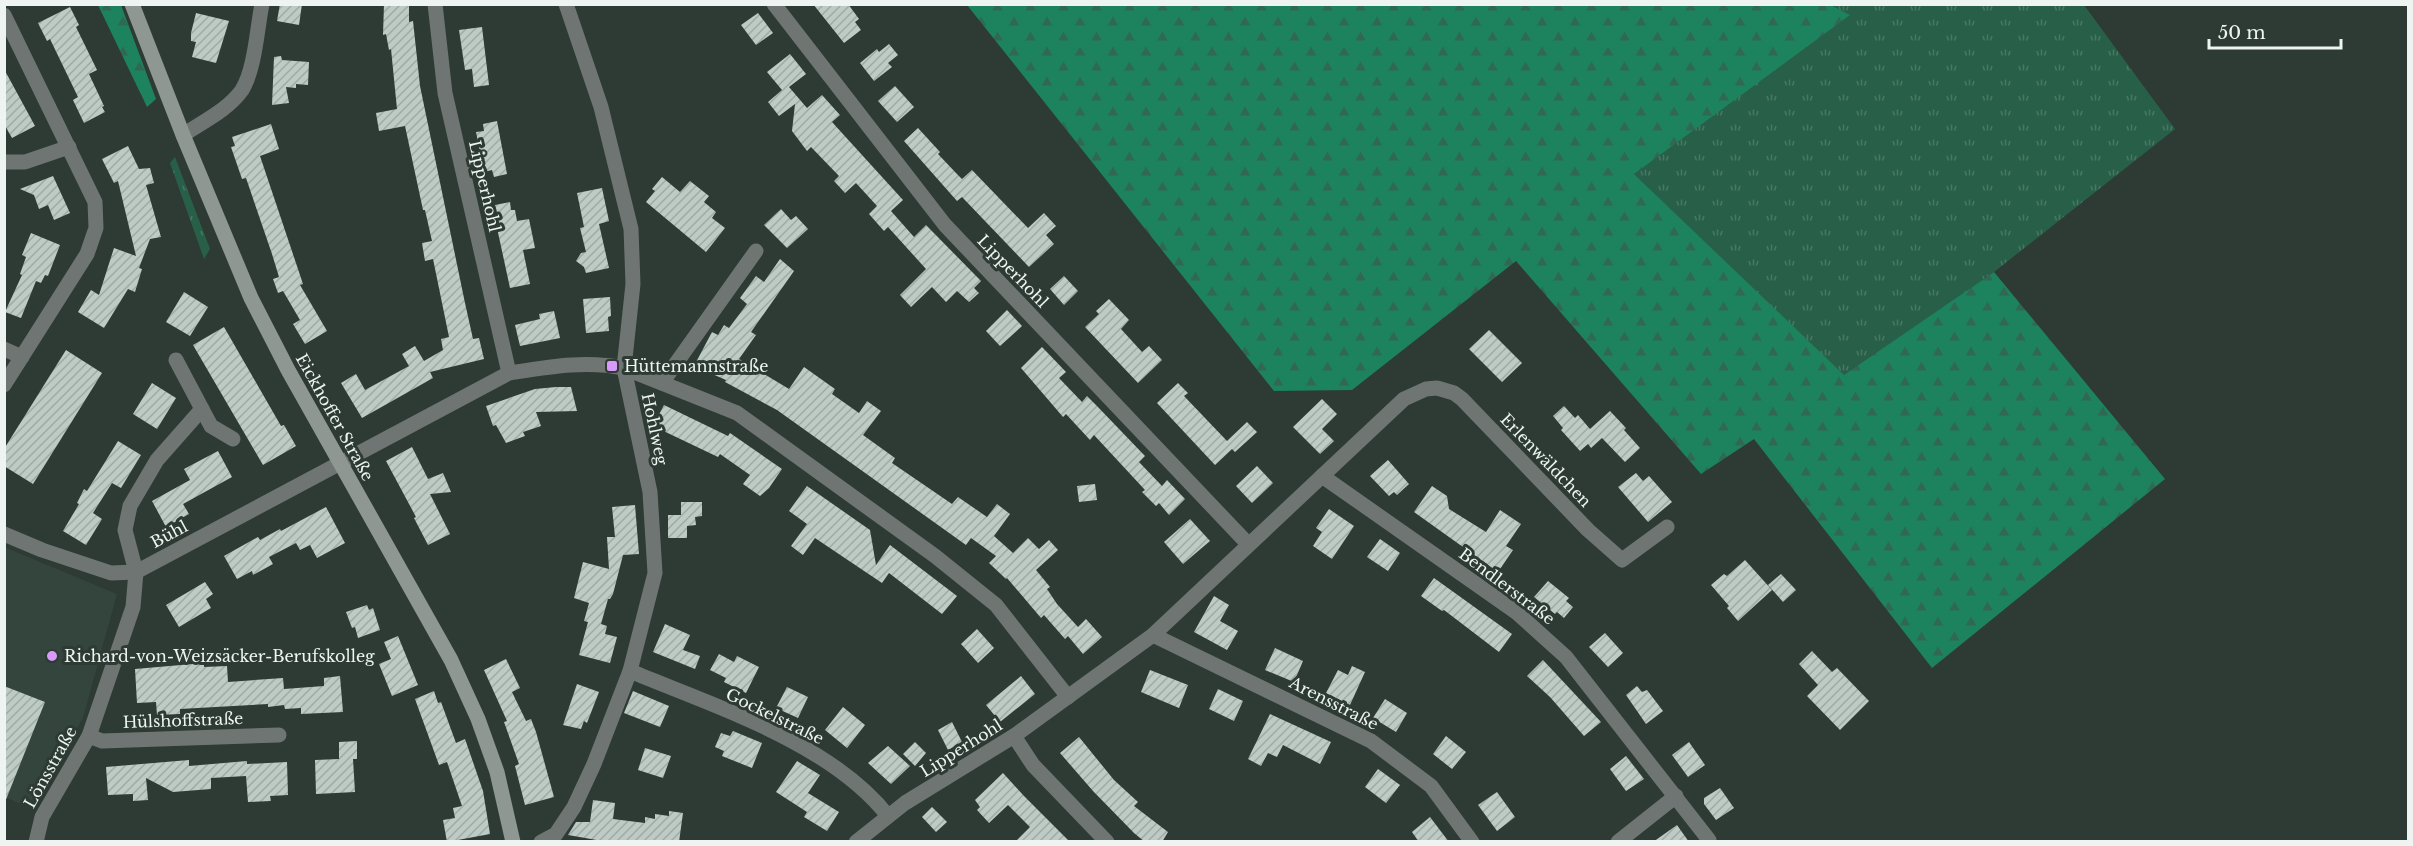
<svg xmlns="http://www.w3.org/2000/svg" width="2413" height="846" font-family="'Libre Baskerville',serif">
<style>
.built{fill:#33453c}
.grass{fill:url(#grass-tufts)}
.forest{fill:url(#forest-firs)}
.building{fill:url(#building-hatch)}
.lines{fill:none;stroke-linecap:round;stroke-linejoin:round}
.minor{stroke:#6f7572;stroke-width:15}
.secondary{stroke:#8e9792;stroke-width:15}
.poi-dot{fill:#d89af8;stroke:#2e3a34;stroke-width:2}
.labels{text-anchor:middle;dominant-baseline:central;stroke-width:6;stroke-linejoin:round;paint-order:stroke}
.street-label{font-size:16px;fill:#edf4f1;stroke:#2e3a34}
.poi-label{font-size:16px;fill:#edf4f1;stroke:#2e3a34;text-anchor:start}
</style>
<defs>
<pattern id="grass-tufts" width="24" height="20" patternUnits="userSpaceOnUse" patternTransform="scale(1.5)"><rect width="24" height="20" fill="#285f48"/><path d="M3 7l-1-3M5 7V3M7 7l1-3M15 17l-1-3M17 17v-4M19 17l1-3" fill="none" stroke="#487763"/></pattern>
<pattern id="forest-firs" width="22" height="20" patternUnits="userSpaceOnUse" patternTransform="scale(1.5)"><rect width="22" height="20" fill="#1d825e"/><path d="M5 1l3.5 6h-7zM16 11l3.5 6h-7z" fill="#306854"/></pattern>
<pattern id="building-hatch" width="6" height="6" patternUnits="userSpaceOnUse" patternTransform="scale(1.5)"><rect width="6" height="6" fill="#bdcbc4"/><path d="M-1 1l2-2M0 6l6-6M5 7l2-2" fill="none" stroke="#a0aaa5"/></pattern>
</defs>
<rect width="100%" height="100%" fill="#2e3a34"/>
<polygon class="built" points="4,547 117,594 83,718 32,809 5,797"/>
<g class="grass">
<polygon points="1831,5 2084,5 2175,129 1994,272 1844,376 1633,173 1849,15"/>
<polygon points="175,157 210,249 204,259 170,163"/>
</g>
<g class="forest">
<polygon points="98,5 121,5 156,99 147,107"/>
<polygon points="967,5 1831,5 1850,15 1634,174 1844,375 1994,272 2165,479 1932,668 1754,439 1701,474 1516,261 1352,390 1274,391"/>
</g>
<g class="building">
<polygon points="280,4 302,4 299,25 277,21"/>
<polygon points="384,4 409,4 409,22 413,21 420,86 465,303 473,339 479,338 484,359 430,372 433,378 362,418 341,383 356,374 365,390 409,366 402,354 415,346 424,361 443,350 441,339 449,337 433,259 425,261 422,243 432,241 425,210 423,210 405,126 379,131 376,113 397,109 391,49 389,50 386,34 383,35"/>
<polygon points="813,4 848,4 859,19 855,22 861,30 844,43"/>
<polygon points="70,7 79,25 76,27 97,70 89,74 104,106 102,107 105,112 84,123 73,100 78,97 50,39 47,41 38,23"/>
<polygon points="196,13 229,21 216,63 192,57 196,42 191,41 191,33"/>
<polygon points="758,13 773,33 756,45 741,25"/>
<polygon points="482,27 489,85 474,87 472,69 465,70 459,30"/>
<polygon points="889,44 898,55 888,63 892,67 874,81 860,63 877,49 879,52"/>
<polygon points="790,54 806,74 789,87 807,108 822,95 840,115 832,122 903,200 891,211 914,237 926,225 981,281 974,288 979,293 969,302 957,291 946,302 932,287 911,307 900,295 926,269 888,227 884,231 869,214 877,206 856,183 845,193 834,181 839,176 811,147 807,151 792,131 795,104 779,116 768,102 782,90 767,72"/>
<polygon points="281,56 282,60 309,62 308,85 296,84 296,88 286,87 289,103 272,105 274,57"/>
<polygon points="4,69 35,126 12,138 4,124"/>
<polygon points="895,86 914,107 897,122 878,101"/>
<polygon points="497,121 507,174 494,177 492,170 484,172 476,132 484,131 483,124"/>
<polygon points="271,124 279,149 260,156 303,284 300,285 327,331 305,344 293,324 300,320 283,291 278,293 273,279 279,277 272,254 246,178 242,179 231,147 235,146 232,137"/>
<polygon points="918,128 940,152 938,154 956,173 962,179 972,170 1028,228 1044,213 1056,226 1046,235 1054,244 1029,267 962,197 957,201 904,141"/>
<polygon points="128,146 139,169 150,168 154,183 146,185 161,237 150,239 139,268 142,269 135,292 128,289 104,328 78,312 91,290 99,295 114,248 136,256 118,181 114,183 102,159"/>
<polygon points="53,176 70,213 54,220 48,205 39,209 34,195 20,189"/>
<polygon points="662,177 680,192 690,181 709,196 704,202 716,212 712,218 725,228 706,252 646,202 655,191 652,189"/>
<polygon points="602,188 609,221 599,224 609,268 586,273 584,267 576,261 581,253 586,252 580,228 584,227 577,193"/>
<polygon points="510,202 511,210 515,210 517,221 529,219 535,248 523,250 530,284 510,288 494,214 497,213 495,205"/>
<polygon points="781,209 791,220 796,216 808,229 787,248 764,225"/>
<polygon points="31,233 60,245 48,276 45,275 41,283 36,281 21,318 5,312 22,275 20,274 26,257 22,255"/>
<polygon points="780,259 794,271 751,332 756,335 739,359 789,389 804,367 835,389 832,394 859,413 867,401 881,411 863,435 895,458 892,463 952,504 958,497 987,517 997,504 1010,514 994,536 1013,553 1028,538 1039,549 1049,540 1058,550 1036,570 1050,587 1047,589 1057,604 1078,627 1086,619 1102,637 1083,654 1068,636 1065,639 1044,615 1041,618 1007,578 1006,579 989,563 996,556 971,538 966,545 777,410 725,382 726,380 694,366 712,332 718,335 724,325 729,328 747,304 740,298 756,276 764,282"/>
<polygon points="1064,276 1078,291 1064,305 1050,289"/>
<polygon points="184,292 208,307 190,336 166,322"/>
<polygon points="610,297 611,316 608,317 609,331 586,333 583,299"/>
<polygon points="1109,299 1129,320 1121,329 1142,352 1149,346 1162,360 1138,383 1085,327 1099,314 1096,311"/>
<polygon points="1007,310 1022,326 1000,346 986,331"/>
<polygon points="554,311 560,338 520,346 515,325 540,319 539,314"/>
<polygon points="224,327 281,426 284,425 296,446 263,465 193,345"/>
<polygon points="1489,330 1522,363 1502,382 1469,349"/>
<polygon points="1042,347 1066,372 1059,378 1082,402 1087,396 1096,405 1145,456 1139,462 1162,486 1167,480 1185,499 1169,515 1159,503 1156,506 1142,492 1145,490 1094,435 1090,440 1066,414 1063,417 1021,368"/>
<polygon points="66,350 102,373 33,484 4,466 4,449"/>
<polygon points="152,383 176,398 157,429 133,414"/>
<polygon points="1178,383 1188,393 1184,396 1227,441 1247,422 1257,432 1235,452 1232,449 1215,465 1157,403"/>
<polygon points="556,387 571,387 577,411 536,412 541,426 523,432 525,436 506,443 496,425 493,426 486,406 535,389"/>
<polygon points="1322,399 1337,414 1322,429 1334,441 1320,454 1293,427"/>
<polygon points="664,405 728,436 730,433 782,469 769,488 760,496 743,484 750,475 720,454 718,457 653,426"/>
<polygon points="1564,406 1575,418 1578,415 1590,429 1610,411 1626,428 1624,430 1640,448 1625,462 1602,438 1591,448 1588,444 1580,451 1561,430 1563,428 1553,416"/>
<polygon points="118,441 141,455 121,488 112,483 93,513 102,519 86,545 63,531 79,504 77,503 84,489 87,491"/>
<polygon points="412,447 428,479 443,473 451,492 430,494 450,534 428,545 414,518 416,517 386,461"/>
<polygon points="218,451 232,477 183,504 189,514 166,527 152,501 190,480 184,469"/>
<polygon points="1388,460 1409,484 1397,495 1394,492 1389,496 1370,476"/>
<polygon points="1257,466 1273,483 1252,503 1236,486"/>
<polygon points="1636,473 1643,481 1649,476 1672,502 1648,522 1618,487"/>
<polygon points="1095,484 1097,500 1079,502 1077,486"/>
<polygon points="807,486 870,530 876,565 890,545 957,596 942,614 889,573 882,583 815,538 803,555 791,546 807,524 789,511"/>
<polygon points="1432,486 1447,496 1449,509 1486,532 1500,510 1521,524 1506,546 1513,550 1498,572 1414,512"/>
<polygon points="681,502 702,502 702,516 695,517 696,525 687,526 687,538 668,538 668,515 681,515"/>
<polygon points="635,505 639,554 623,555 613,594 610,599 608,599 601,624 607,626 605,634 617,637 610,663 579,655 588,622 584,621 589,603 574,598 583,562 609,569 607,537 615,537 612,507"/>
<polygon points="326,507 345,543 317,558 310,545 300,550 296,543 269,557 273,564 253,575 252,571 237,579 224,556 258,537 260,540 280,529 281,531"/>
<polygon points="1329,509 1354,526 1332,559 1313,546 1322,532 1316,528"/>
<polygon points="1190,519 1210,541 1183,564 1164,542"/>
<polygon points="1380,539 1400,553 1388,571 1367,557"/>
<polygon points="1745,560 1772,590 1738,621 1727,608 1729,606 1711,585 1724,574 1727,576"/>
<polygon points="1781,574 1796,590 1783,602 1768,585"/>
<polygon points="1434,578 1512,634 1499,652 1444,610 1442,611 1421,596"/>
<polygon points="1548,581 1569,598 1566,601 1573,607 1564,618 1557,612 1555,614 1534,597"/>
<polygon points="205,582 213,594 206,599 211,608 179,627 166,605"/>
<polygon points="1214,596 1229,605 1220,621 1238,631 1227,650 1194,632"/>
<polygon points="367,605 369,610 373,608 380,630 358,638 355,627 352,628 346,612"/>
<polygon points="665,624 690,635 683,650 700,656 695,669 653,652"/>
<polygon points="977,629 994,648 978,663 961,644"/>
<polygon points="1605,633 1623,653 1608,667 1589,647"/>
<polygon points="398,636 418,685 392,696 379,664 391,659 384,642"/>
<polygon points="1275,648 1303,661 1294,682 1265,670"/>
<polygon points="1812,651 1832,672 1837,668 1869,701 1840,730 1807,696 1818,685 1799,664"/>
<polygon points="719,654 734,662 737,656 759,667 746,693 724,682 726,678 710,670"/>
<polygon points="506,659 520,688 512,692 526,721 531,719 536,732 554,797 525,805 515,766 519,764 504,722 507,721 484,670"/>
<polygon points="1543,660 1601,722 1584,736 1550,697 1527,676"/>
<polygon points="204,663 204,667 227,666 228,682 283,678 284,689 324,686 324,678 340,676 343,712 301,714 301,708 285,709 284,705 268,707 268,704 180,709 180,714 157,715 156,702 137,703 135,669"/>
<polygon points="1352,666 1365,672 1350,705 1326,693 1338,670 1348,675"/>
<polygon points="1150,670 1188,685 1179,708 1141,692"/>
<polygon points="1021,676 1035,694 1000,722 986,705"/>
<polygon points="577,684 599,692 587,723 584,721 581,729 563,725"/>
<polygon points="4,686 45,702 5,802 4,802"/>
<polygon points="1637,686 1642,692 1647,690 1663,711 1646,724 1626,695"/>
<polygon points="787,687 808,697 798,718 776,708"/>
<polygon points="1218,689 1243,701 1234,721 1209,709"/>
<polygon points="434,691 438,703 441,702 456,743 465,739 483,791 490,834 447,842 443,820 455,818 453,808 462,806 447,762 439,765 415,699"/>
<polygon points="633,691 669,706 660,727 624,713"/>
<polygon points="1385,699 1407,713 1396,732 1373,718"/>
<polygon points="843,707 865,725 847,748 825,730"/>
<polygon points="1270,714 1331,742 1320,764 1283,745 1277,757 1268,753 1261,766 1248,759"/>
<polygon points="952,722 962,742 948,750 938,730"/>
<polygon points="733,731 762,743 752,768 722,756 724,751 715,747 721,733 730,736"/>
<polygon points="1446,736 1466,752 1452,769 1433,754"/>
<polygon points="1079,737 1114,780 1138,802 1134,806 1168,832 1162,842 1145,842 1134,833 1093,791 1060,753"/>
<polygon points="357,741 357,759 353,759 355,792 316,794 315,760 339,759 339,742"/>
<polygon points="915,742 926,753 915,766 903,754"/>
<polygon points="1689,742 1705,765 1688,777 1672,755"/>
<polygon points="888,746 910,766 891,784 868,763"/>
<polygon points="645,748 671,756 663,778 638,770"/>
<polygon points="1626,756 1644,779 1626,791 1610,769"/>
<polygon points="189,760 189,766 247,761 247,764 287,762 288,795 270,796 271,801 248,802 246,776 211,778 211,789 173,792 146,778 148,800 133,801 133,794 108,795 106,767"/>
<polygon points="797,761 820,775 808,793 839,812 827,831 804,817 807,812 776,792"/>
<polygon points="1378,769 1400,785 1386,803 1365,787"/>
<polygon points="1003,773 1024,796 1070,842 1015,842 1030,827 1008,805 989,823 977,810 980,807 975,800"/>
<polygon points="1720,788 1734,808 1716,820 1704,804 1704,798"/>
<polygon points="1497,792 1515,817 1497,831 1478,805"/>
<polygon points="593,800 615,803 613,819 645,823 645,817 655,819 655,814 669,816 669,811 683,813 679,842 608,842 568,835 576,822 590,822"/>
<polygon points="932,807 947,822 936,832 922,817"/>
<polygon points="1430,817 1449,842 1419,842 1412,832"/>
<polygon points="1677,825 1689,842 1653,842"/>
</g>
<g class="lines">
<g class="minor">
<polyline points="435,4 445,93 509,373"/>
<polyline points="774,4 945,225 1248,544"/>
<polyline points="4,15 95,202 96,228 87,254 4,385"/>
<path d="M183,135C202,122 228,110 242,90C255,69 257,29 262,4"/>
<polyline points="4,162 25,162 69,147"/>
<polyline points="4,349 22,357"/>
<polyline points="176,360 211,426 233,439"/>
<polyline points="662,383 756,251"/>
<polyline points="1322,476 1516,612 1566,657 1709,840"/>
<path d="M4,534L42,550L111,573L136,572L509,373C548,367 585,360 624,368L737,413L935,556L996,605L1068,697"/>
<polyline points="1153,635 1371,741 1431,786 1472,842"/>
<path d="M630,671C714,706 831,743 888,816"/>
<polyline points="89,736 102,741 279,735"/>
<polyline points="1014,736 1033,765 1107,842"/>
<polyline points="36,842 42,817 89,736 133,607 136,572 125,530 130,506 157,460 202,409"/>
<polyline points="541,842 556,834 574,807 594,764 630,671 655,573 650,492 624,368 633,284 631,229 601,107 566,4"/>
<polyline points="856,842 905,803 1014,736 1153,635 1404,399 1426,389 1437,388 1454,393 1462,399 1588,530 1622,560 1667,527"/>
<polyline points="1618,842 1676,796"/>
</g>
<polyline class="secondary" points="132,4 183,135 251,298 288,370 451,660 478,719 497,772 513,842"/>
</g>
<g class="poi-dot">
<rect x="606" y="360" width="12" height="12" rx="3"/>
<circle cx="52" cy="656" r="6"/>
</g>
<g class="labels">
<g class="street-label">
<text transform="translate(485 186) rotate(77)">Lipperhohl</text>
<text transform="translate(1013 271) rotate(46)">Lipperhohl</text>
<text transform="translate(335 417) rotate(61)">Eickhoffer Straße</text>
<text transform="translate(655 429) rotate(78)">Hohlweg</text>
<text transform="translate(1546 460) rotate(46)">Erlenwäldchen</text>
<text transform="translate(169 534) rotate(-28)">Bühl</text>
<text transform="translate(1507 586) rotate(37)">Bendlerstraße</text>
<text transform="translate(1334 703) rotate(27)">Arensstraße</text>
<text transform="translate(775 716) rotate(26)">Gockelstraße</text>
<text transform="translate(183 720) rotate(-2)">Hülshoffstraße</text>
<text transform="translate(961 748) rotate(-32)">Lipperhohl</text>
<text transform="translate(50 767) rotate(-61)">Lönsstraße</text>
</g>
<g class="poi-label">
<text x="624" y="366">Hüttemannstraße</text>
<text x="64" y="656">Richard-von-Weizsäcker-Berufskolleg</text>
</g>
</g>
<rect width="2413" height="846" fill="none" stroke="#edf4f1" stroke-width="12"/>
<path d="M2209 39v9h132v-9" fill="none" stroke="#edf4f1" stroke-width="3"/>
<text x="2218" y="39" font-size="18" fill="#edf4f1" stroke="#2e3a34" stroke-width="4.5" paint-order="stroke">50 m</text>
</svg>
